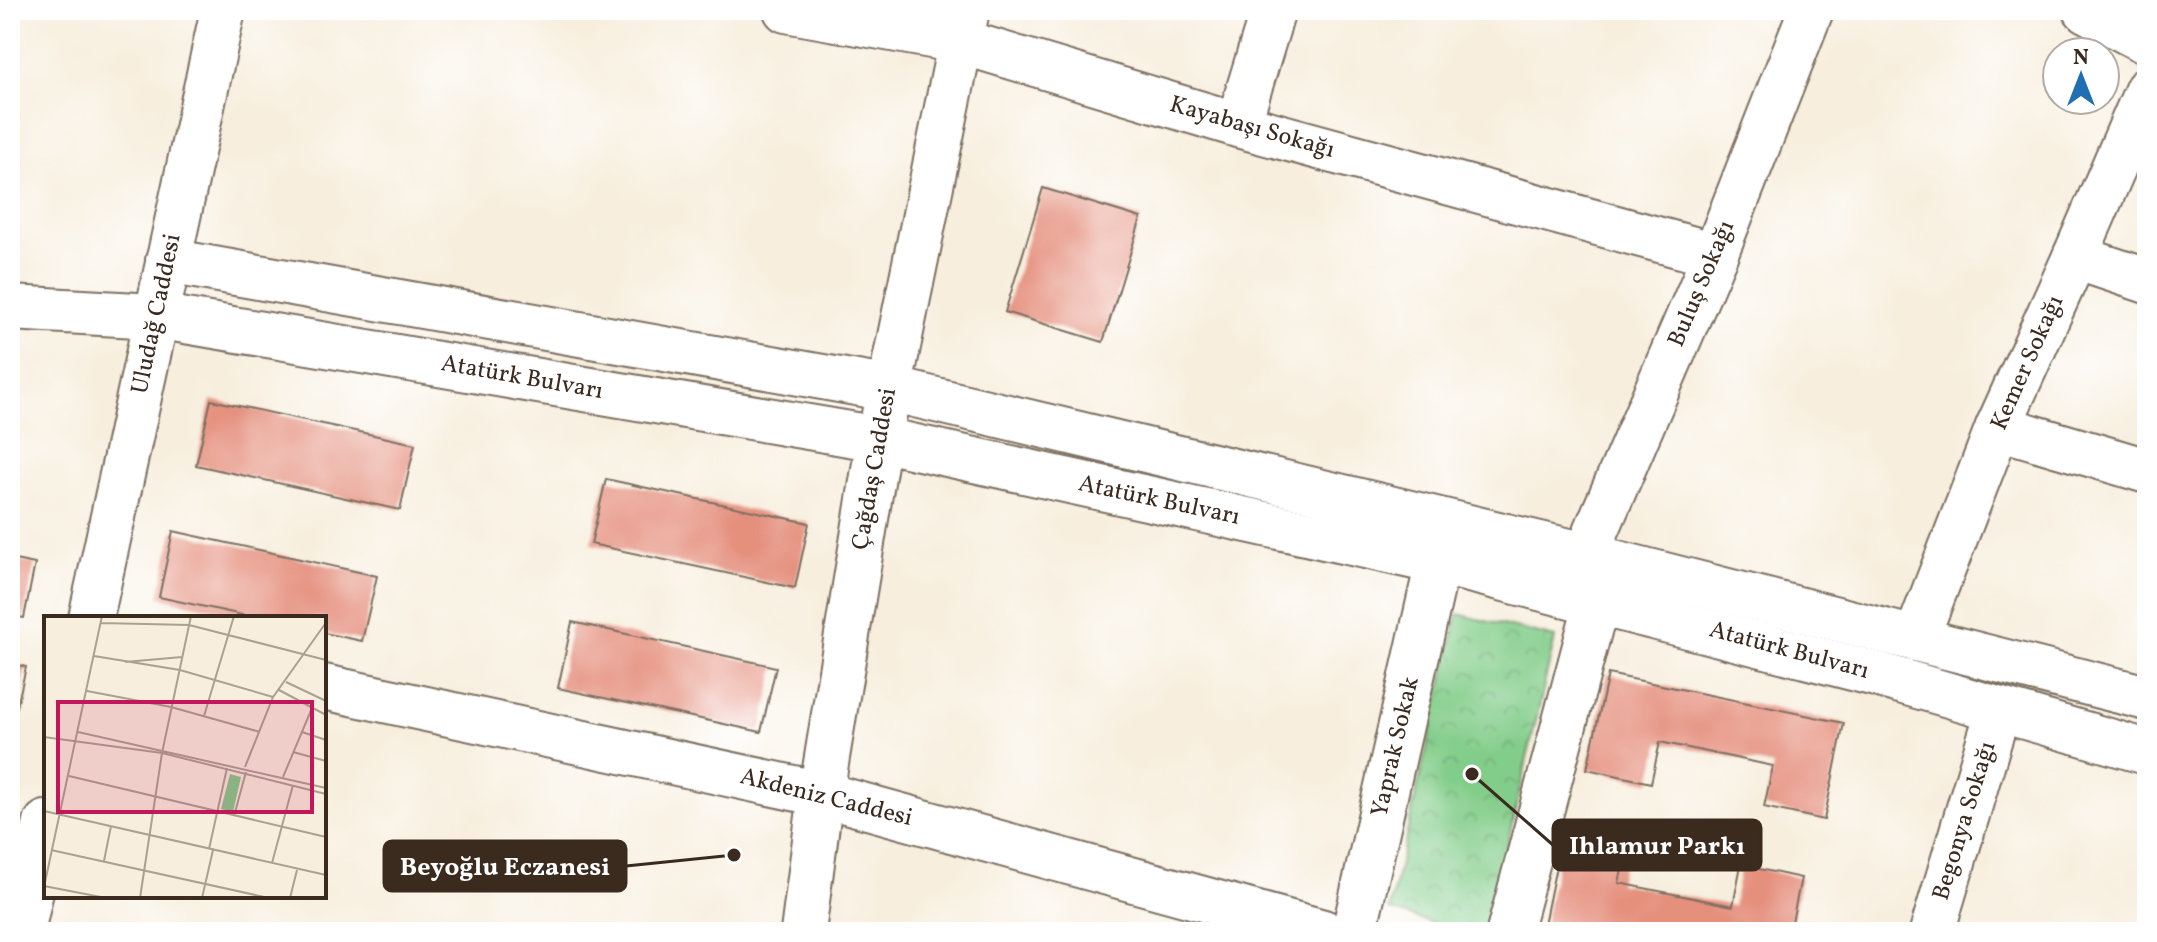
<svg xmlns="http://www.w3.org/2000/svg" width="2157" height="942" font-family="Vollkorn,serif">
<style>
.park{fill:url(#park-crowns);stroke:#5f7c54;stroke-width:2}
.building{fill:#e58f7d}
.lines{fill:none;stroke-linecap:round;stroke-linejoin:round}
.minor-casing{stroke:#7d6f61;stroke-width:48}
.minor{stroke:#fff;stroke-width:44}
.labels{text-anchor:middle;dominant-baseline:central;stroke-width:6;stroke-linejoin:round;paint-order:stroke}
.street-label{font-size:24px;fill:#3b2a1e;stroke:#fff}
.inset-road{fill:none;stroke:#aca091;stroke-width:2}
.view{fill:#c2185b;fill-opacity:0.15;stroke:#c2185b;stroke-width:4}
.inset-edge{fill:none;stroke:#3b2a1e;stroke-width:4}
.leader{fill:none;stroke:#3b2a1e;stroke-width:3}
.callout-dot{fill:#3b2a1e;stroke:#fff;stroke-width:3}
.callout{fill:#3b2a1e;stroke:#3b2a1e;stroke-width:3}
.callout-label{font-size:26px;text-anchor:middle;font-weight:bold;fill:#fff}
</style>
<defs>
<pattern id="park-crowns" width="20" height="18" patternUnits="userSpaceOnUse" patternTransform="scale(2)"><rect width="20" height="18" fill="#83cd8a"/><path d="M2 6a3 3 0 1 1 6 0M12 15a3 3 0 1 1 6 0" fill="none" stroke="#72b077"/></pattern>
</defs>
<rect width="100%" height="100%" fill="#fff"/>
<filter id="ink" filterUnits="userSpaceOnUse"><feTurbulence type="fractalNoise" baseFrequency=".0125" numOctaves="2"/><feDisplacementMap in="SourceGraphic" scale="16" xChannelSelector="R" yChannelSelector="G"/><feConvolveMatrix kernelMatrix="1 2 1 2 8 2 1 2 1" color-interpolation-filters="sRGB"/></filter>
<filter id="wash" filterUnits="userSpaceOnUse"><feTurbulence type="fractalNoise" baseFrequency=".006" numOctaves="4" result="noise"/><feDisplacementMap in="SourceGraphic" scale="32" xChannelSelector="R" yChannelSelector="G"/><feGaussianBlur stdDeviation="1.8" result="paint"/><feColorMatrix in="noise" values="0 0 0 0 0 0 0 0 0 0 0 0 0 0 0 0 0 1.4 0 .05"/><feComposite in="paint" operator="in"/></filter>
<g filter="url(#wash)">
<rect width="100%" height="100%" fill="#f7eedd"/>
<polygon class="park" points="1458,614 1555,638 1487,932 1463,932 1389,910"/>
<g id="blocks">
<g class="building">
<polygon points="1043,188 1141,218 1103,342 1005,312"/>
<polygon points="211,400 415,444 400,510 196,465"/>
<polygon points="606,479 809,523 795,588 591,544"/>
<polygon points="173,531 377,576 362,641 324,633 324,618 256,618 159,597"/>
<polygon points="10,559 35,564 24,618 10,616"/>
<polygon points="572,622 776,667 761,732 558,688"/>
<polygon points="10,663 26,667 11,733 10,733"/>
<polygon points="1608,674 1844,723 1824,820 1764,807 1773,766 1660,742 1651,783 1587,769"/>
<polygon points="1564,828 1628,842 1619,883 1733,906 1741,865 1801,878 1790,932 1582,932 1544,924"/>
</g>
</g>
</g>
<g filter="url(#ink)">
<use href="#blocks" fill-opacity="0" stroke="#7d6f61" stroke-width="2"/>
<g class="lines">
<g class="minor-casing">
<g id="minor">
<polyline points="786,10 959,41 1238,125 1715,255"/>
<polyline points="2086,10 2147,42"/>
<polyline points="1238,125 1273,10"/>
<polyline points="2075,257 2147,281"/>
<polyline points="168,261 890,389 1586,555 2147,698"/>
<polyline points="10,308 156,316 879,439 1438,562 1876,674 2147,752"/>
<polyline points="1998,427 2147,471"/>
<polyline points="1586,555 1715,255 1811,10"/>
<polyline points="91,618 223,10"/>
<polyline points="1916,639 1998,427 2075,257 2147,90"/>
<polyline points="324,687 821,794 1323,932"/>
<polyline points="22,932 46,823"/>
<polyline points="803,932 821,794 879,439 967,10"/>
<polyline points="1354,932 1438,562"/>
<polyline points="1509,932 1597,601"/>
<polyline points="1932,932 1998,711"/>
</g>
</g>
<use href="#minor" class="minor"/>
</g>
</g>
<g class="labels">
<g class="street-label">
<text transform="translate(1252 128) rotate(16)">Kayabaşı Sokağı</text>
<text transform="translate(1702 284) rotate(-67)">Buluş Sokağı</text>
<text transform="translate(157 314) rotate(-78)">Uludağ Caddesi</text>
<text transform="translate(2028 363) rotate(-66)">Kemer Sokağı</text>
<text transform="translate(522 378) rotate(10)">Atatürk Bulvarı</text>
<text transform="translate(875 469) rotate(-80)">Çağdaş Caddesi</text>
<text transform="translate(1159 501) rotate(12)">Atatürk Bulvarı</text>
<text transform="translate(1789 651) rotate(15)">Atatürk Bulvarı</text>
<text transform="translate(1396 747) rotate(-77)">Yaprak Sokak</text>
<text transform="translate(826 798) rotate(14)">Akdeniz Caddesi</text>
<text transform="translate(1965 821) rotate(-73)">Begonya Sokağı</text>
</g>
</g>
<g transform="translate(44 616)">
<rect width="282" height="282" fill="#f7eedd"/>
<path d="M186,158L197,161L189,196L177,193Z" fill="#83cd8a"/>
<path class="inset-road" d="M57,7L145,9L282,44M50,40L136,54L229,81L281,8M81,46L138,41M242,66L282,85M235,74L282,99M43,75L127,91L216,116M160,100L190,0M34,116L282,172M258,116L282,124M0,121L118,137L282,178M249,136L282,145M201,151L229,81M25,160L282,221M239,161L268,92M0,195L282,259M190,200L202,156M165,233L183,152M7,234L225,282M60,245L67,210M228,247L249,169M0,270L62,282M0,271L58,0M96,282L118,137L147,0M158,282L169,234M246,282L253,254"/>
<path class="view" d="M14,86H268V196H14Z"/>
<rect width="282" height="282" class="inset-edge"/>
</g>
<path class="leader" d="M1472 774L1553 845M734 855L626 866"/>
<g class="callout-dot">
<circle cx="1472" cy="774" r="8"/>
<circle cx="734" cy="855" r="8"/>
</g>
<g class="callout">
<rect x="1553" y="820" width="208" height="50" rx="8"/>
<rect x="384" y="841" width="242" height="50" rx="8"/>
</g>
<g class="callout-label">
<text x="1657" y="854">Ihlamur Parkı</text>
<text x="505" y="875">Beyoğlu Eczanesi</text>
</g>
<rect width="2157" height="942" fill="none" stroke="#fff" stroke-width="40"/>
<g transform="translate(2081 76)"><circle r="38" fill="#ffffff" stroke="#b1aaa5" stroke-width="2"/>
<path d="M0-6L14 30L0 20L-14 30Z" fill="#1f6fb2"/>
<text y="-12" font-size="22" font-weight="bold" text-anchor="middle" fill="#3b2a1e">N</text>
</g>
</svg>
